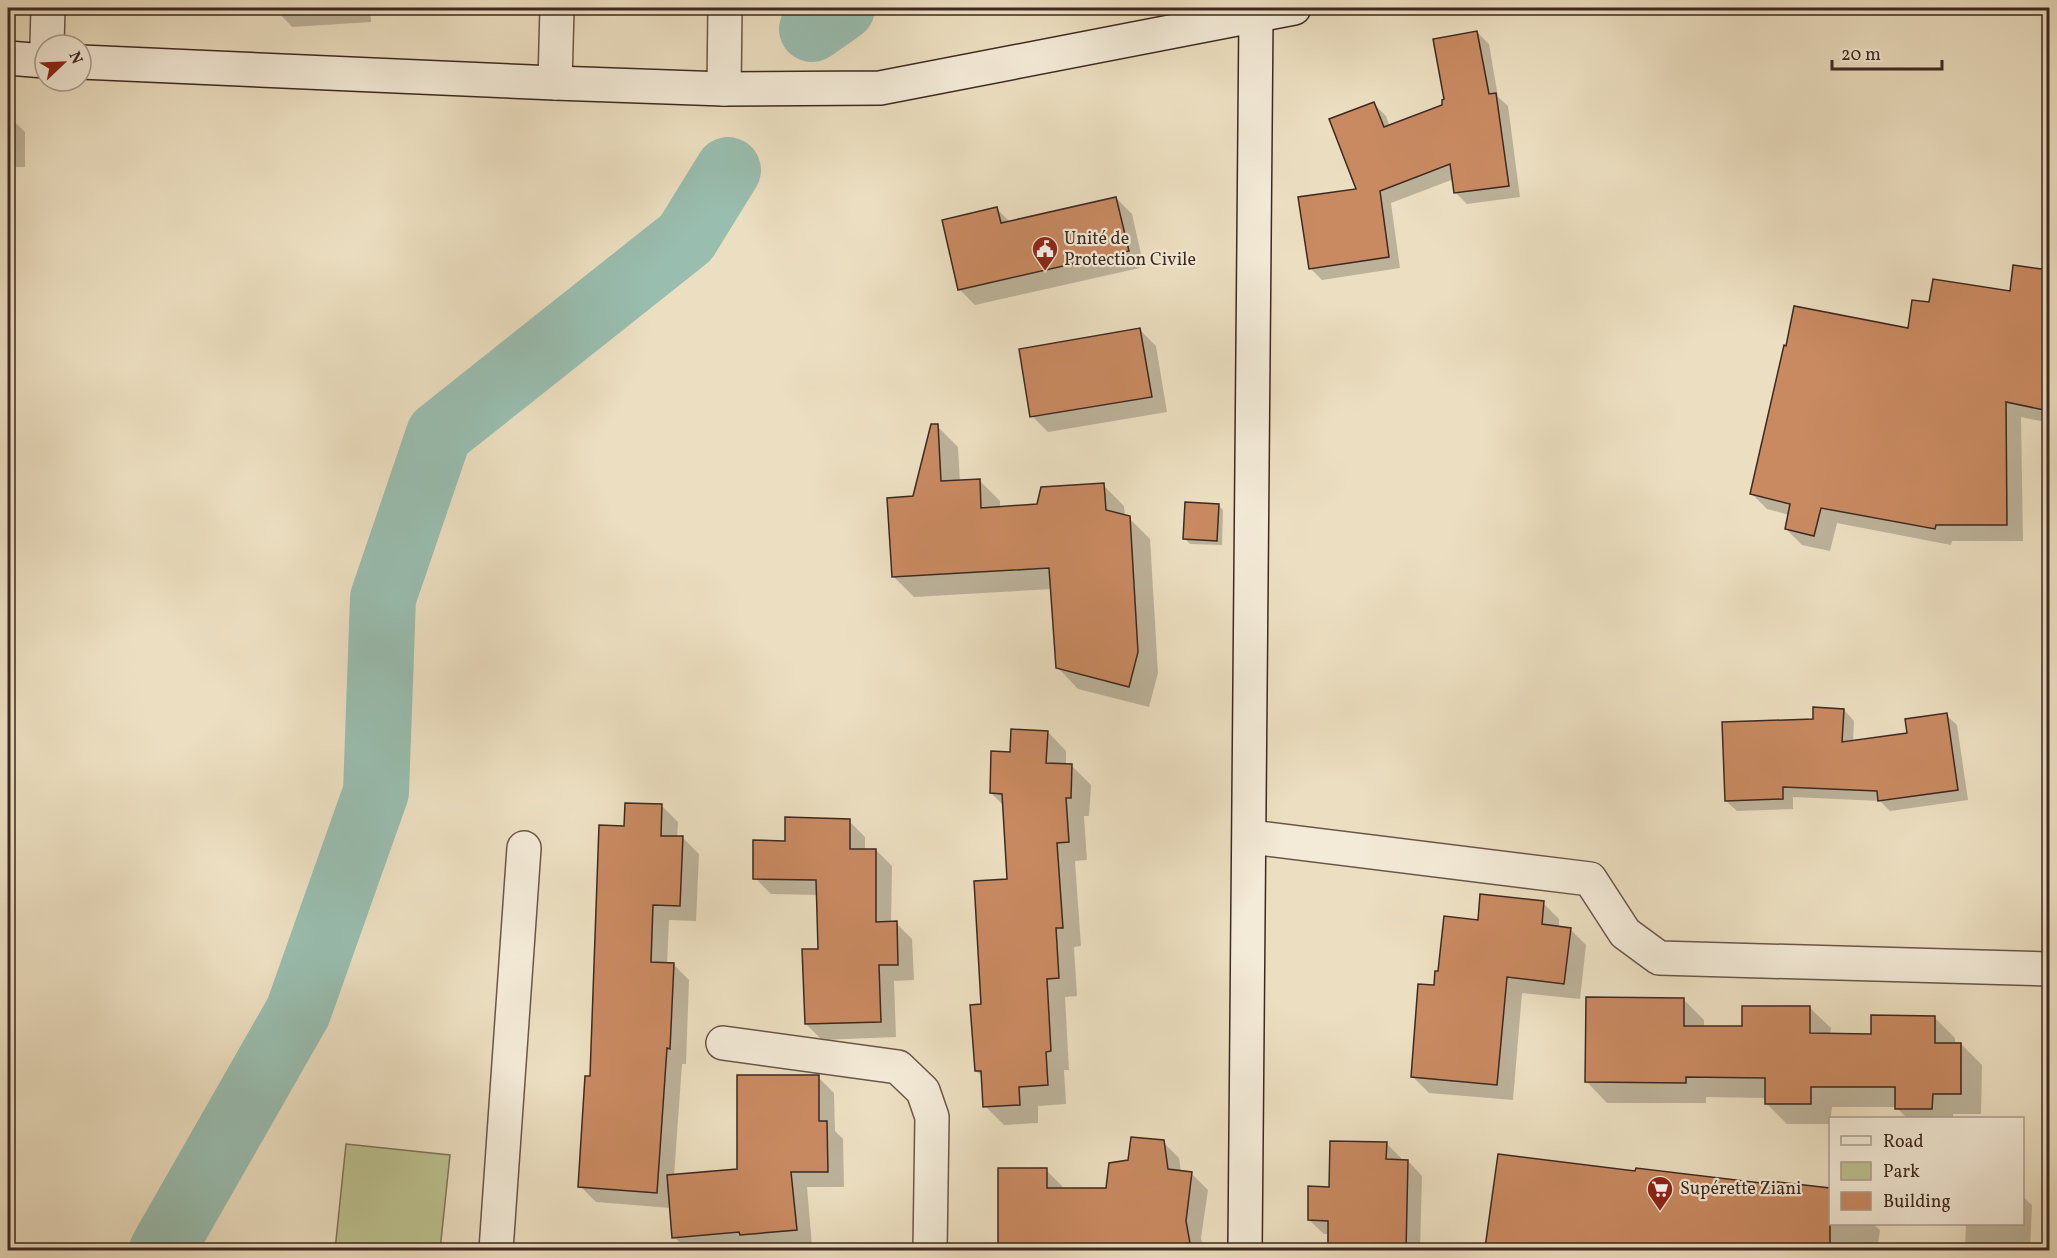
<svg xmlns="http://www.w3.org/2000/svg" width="2057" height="1258" font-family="Vollkorn,serif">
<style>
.green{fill:#bcc190;stroke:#7c7558;stroke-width:1.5}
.shadow{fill:#0003}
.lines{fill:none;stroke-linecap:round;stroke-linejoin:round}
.river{stroke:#99bdaf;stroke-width:66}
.building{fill:#c98a62;stroke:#3d2920;stroke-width:1.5}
.minor-casing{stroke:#695648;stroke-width:36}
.secondary-casing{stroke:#3d2920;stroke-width:36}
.minor{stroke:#f3ead7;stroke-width:33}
.secondary{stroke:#f3ead7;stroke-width:33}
.labels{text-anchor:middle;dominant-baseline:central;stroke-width:4.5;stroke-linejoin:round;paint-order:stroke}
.poi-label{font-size:18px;fill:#3d2920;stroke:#f3ead7;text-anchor:start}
</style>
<rect width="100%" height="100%" fill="#ecdfc1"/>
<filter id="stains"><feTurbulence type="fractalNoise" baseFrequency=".00333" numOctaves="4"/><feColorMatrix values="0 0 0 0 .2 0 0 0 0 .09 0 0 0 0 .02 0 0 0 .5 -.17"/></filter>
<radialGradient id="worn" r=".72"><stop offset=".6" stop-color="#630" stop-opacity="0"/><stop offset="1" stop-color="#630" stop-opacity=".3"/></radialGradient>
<polygon class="green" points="346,1144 450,1155 440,1250 335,1250"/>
<g class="shadow">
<polygon points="277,8 370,8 371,22 292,27 277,11"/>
<polygon points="1477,32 1489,44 1498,97 1508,106 1520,197 1467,204 1455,192 1454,179 1391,203 1400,268 1322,280 1310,268 1358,190 1374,104 1386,116 1390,127 1444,106"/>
<polygon points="8,122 15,122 25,132 25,167 8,167"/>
<polygon points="1116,198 1132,214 1144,267 975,305 959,289 997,209 1010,222"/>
<polygon points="2015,267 2050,271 2050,423 2021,417 2023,541 1952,541 1951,545 1837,523 1830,551 1802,545 1786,529 1789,515 1767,509 1751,493 1909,330 1931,304 2011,293"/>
<polygon points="1140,330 1156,346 1167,412 1048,432 1032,416"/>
<polygon points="937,426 958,447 960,482 979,480 1000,501 1000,508 1038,506 1103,485 1124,506 1125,517 1129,518 1150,539 1158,673 1149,707 1078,689 1058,668 1052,589 914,597 893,576 914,497"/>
<polygon points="1218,505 1223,510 1222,545 1190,544 1185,539"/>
<polygon points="1844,710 1854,721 1853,742 1909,734 1946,715 1957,725 1968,800 1890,811 1880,801 1793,797 1793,809 1737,811 1726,801 1814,720"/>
<polygon points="1048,732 1066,751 1066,765 1072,766 1091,785 1089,816 1084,816 1087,860 1075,861 1081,946 1074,947 1077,996 1065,997 1069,1070 1064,1070 1066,1104 1038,1106 1038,1123 1004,1125 985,1106 983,1077 976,1071 983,1005 1009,880 1004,806 991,793 1011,753"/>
<polygon points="662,806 678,822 677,838 683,838 699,854 696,921 669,920 667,964 673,964 689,980 686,1064 682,1064 674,1176 738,1170 818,1077 834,1093 835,1131 843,1139 844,1187 807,1187 812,1246 760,1250 754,1248 687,1250 674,1237 671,1208 596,1202 580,1186 591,1078 625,828"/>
<polygon points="849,821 865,837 865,850 876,850 892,866 891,923 896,923 912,939 914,980 894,981 896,1037 822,1040 806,1024 820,950 818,895 771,894 755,878 787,842"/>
<polygon points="1543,903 1559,919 1559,928 1570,929 1586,945 1580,999 1522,993 1513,1100 1429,1093 1413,1077 1440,973 1479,921"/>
<polygon points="1683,999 1704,1020 1704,1027 1743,1028 1810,1008 1831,1028 1830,1035 1872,1036 1934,1017 1955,1038 1955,1044 1961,1044 1982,1065 1981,1114 1953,1114 1953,1118 1907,1118 1896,1107 1832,1107 1830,1124 1787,1124 1766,1103 1766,1098 1706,1097 1706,1103 1607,1103 1587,1082"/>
<polygon points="1163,1142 1179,1158 1181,1172 1192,1174 1208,1190 1201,1238 1204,1250 1000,1250 1046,1170 1062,1186 1062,1190 1107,1190 1129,1161"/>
<polygon points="1386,1143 1401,1158 1401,1161 1408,1161 1422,1176 1420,1250 1432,1250 1327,1250 1327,1234 1324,1234 1309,1220 1330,1189"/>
<polygon points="1636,1173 1762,1185 1763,1182 1830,1190 1830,1224 1873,1224 1880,1230 1877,1250 1489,1250 1487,1248"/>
<polygon points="2022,1196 2032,1205 2030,1250 1965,1250 1966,1224 2022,1224"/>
</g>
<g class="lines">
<g class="river">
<polyline points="812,29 842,8"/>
<polyline points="162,1250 298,1012 376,792 383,598 439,434 686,238 728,170"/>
</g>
</g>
<g class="building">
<polygon points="1477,31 1489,94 1496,93 1509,186 1454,193 1450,164 1380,191 1389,257 1309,269 1298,197 1356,189 1329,119 1374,102 1384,127 1442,105 1442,100 1444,99 1433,39"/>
<polygon points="1116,197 1129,251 958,290 942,220 997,207 1001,223"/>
<polygon points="2013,265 2049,270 2049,411 2006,402 2007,525 1936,525 1935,529 1821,508 1814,536 1785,529 1790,504 1750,494 1784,345 1786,346 1794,306 1908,328 1912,300 1929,302 1933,279 2010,291"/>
<polygon points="1140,328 1152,397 1030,417 1019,349"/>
<polygon points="931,424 938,424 941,481 980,479 981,508 1037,504 1041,487 1104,483 1106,510 1130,516 1138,652 1129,687 1056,668 1049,568 892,577 887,498 913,496"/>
<polygon points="1185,502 1219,504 1217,541 1183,539"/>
<polygon points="1813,707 1844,709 1842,742 1907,733 1905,719 1947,713 1958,790 1878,801 1877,791 1783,787 1783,799 1725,801 1722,722 1813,719"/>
<polygon points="1011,729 1048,731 1046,763 1072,764 1071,798 1066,798 1069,842 1057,843 1063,928 1056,928 1059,978 1047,979 1051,1051 1046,1052 1048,1085 1019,1087 1020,1105 983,1107 981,1071 975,1071 970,1005 981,1004 974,881 1007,879 1002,794 990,793 991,751 1010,752"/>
<polygon points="625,803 662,804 661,836 683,836 680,906 653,905 651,962 674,963 670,1049 667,1048 657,1193 578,1187 585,1076 590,1076 599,825 624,826"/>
<polygon points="785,817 850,819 850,849 876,849 876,922 897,921 898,965 879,965 881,1022 805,1024 802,949 818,949 816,880 753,879 753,840 785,841"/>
<polygon points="1480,894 1544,901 1542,924 1571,928 1564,984 1507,977 1497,1085 1411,1077 1418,984 1434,985 1435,971 1438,971 1444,916 1478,920"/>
<polygon points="1586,997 1684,998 1684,1026 1742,1026 1742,1006 1810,1006 1810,1033 1871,1034 1871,1015 1935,1016 1935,1043 1961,1043 1961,1094 1933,1094 1932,1109 1895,1109 1895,1087 1811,1087 1811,1104 1765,1104 1765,1078 1686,1077 1686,1083 1585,1082"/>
<polygon points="737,1075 819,1075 819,1121 827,1121 828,1172 791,1172 797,1230 740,1235 739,1232 672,1238 667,1175 737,1169"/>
<polygon points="1131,1137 1164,1140 1168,1169 1192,1172 1186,1221 1190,1243 1157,1248 1157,1251 998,1251 998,1168 1047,1168 1047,1188 1106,1188 1109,1163 1128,1160"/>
<polygon points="1330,1141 1387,1142 1386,1159 1408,1160 1406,1251 1328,1251 1328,1221 1308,1220 1308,1186 1329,1187"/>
<polygon points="1498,1154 1635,1171 1636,1168 1761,1183 1762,1180 1830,1188 1830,1245 1827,1245 1827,1251 1745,1251 1704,1245 1703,1251 1615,1251 1579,1245 1579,1251 1500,1251 1485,1248"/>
</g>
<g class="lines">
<g class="minor-casing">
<g id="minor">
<polyline points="47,45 48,8"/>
<polyline points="555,83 557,8"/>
<polyline points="724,89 725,8"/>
<polyline points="1250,837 1590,879 1625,933 1659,958 2050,969"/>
<polyline points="723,1043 898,1067 923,1091 932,1117 930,1250"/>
<polyline points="496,1250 524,848"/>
</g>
</g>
<g class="secondary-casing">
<g id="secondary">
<polyline points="8,58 45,61"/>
<polyline points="81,62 555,83 724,89 880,88 1294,8"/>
<polyline points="1245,1250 1256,16"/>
</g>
</g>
<use href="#minor" class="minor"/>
<use href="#secondary" class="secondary"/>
</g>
<defs>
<g id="civic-pin" transform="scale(1.35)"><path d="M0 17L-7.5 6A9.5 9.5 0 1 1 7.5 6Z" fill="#8f2418" stroke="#f3ead7"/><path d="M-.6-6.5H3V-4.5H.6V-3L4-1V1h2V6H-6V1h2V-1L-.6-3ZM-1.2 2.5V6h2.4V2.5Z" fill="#fff"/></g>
<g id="supermarket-pin" transform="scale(1.35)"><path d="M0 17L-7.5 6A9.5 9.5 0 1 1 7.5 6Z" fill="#8f2418" stroke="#f3ead7"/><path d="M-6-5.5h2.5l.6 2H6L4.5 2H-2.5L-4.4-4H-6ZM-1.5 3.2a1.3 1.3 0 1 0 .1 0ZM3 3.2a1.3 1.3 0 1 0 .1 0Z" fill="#fff"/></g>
</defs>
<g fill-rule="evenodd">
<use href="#civic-pin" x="1045" y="249"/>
<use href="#supermarket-pin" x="1660" y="1189"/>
</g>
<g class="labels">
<g class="poi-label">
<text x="1064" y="239">Unité de<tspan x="1064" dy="21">Protection Civile</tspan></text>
<text x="1680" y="1189">Supérette Ziani</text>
</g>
</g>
<rect width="2057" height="1258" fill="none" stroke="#ecdfc1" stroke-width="30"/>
<rect x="9" y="9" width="2039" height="1240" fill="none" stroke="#3d2920" stroke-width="3"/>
<rect x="15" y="15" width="2027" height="1228" fill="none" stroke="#3d2920" stroke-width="1.5"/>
<rect x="1829" y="1117" width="195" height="108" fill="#f3ead7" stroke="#aa9d8e" stroke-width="1.5"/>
<rect x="1841" y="1136" width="30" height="9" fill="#f3ead7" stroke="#aa9d8e" stroke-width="1.5"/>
<text x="1883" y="1147" font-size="18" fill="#3d2920">Road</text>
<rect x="1841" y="1162" width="30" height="18" fill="#bcc190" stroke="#aa9d8e" stroke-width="1.5"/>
<text x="1883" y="1177" font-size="18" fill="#3d2920">Park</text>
<rect x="1841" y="1192" width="30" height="18" fill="#c98a62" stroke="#aa9d8e" stroke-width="1.5"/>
<text x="1883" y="1207" font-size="18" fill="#3d2920">Building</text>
<g transform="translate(63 63) rotate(67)"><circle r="28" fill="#f3ead7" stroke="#aa9d8e" stroke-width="1.5"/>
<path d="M0-4.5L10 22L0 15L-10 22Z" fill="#8f2418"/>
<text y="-9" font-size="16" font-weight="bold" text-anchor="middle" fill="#3d2920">N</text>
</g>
<path d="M1832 60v9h110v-9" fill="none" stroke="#3d2920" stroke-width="3"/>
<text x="1841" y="60" font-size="18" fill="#3d2920" stroke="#f3ead7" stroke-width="4.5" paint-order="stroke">20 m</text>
<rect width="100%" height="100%" filter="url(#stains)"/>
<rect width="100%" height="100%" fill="url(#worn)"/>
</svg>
